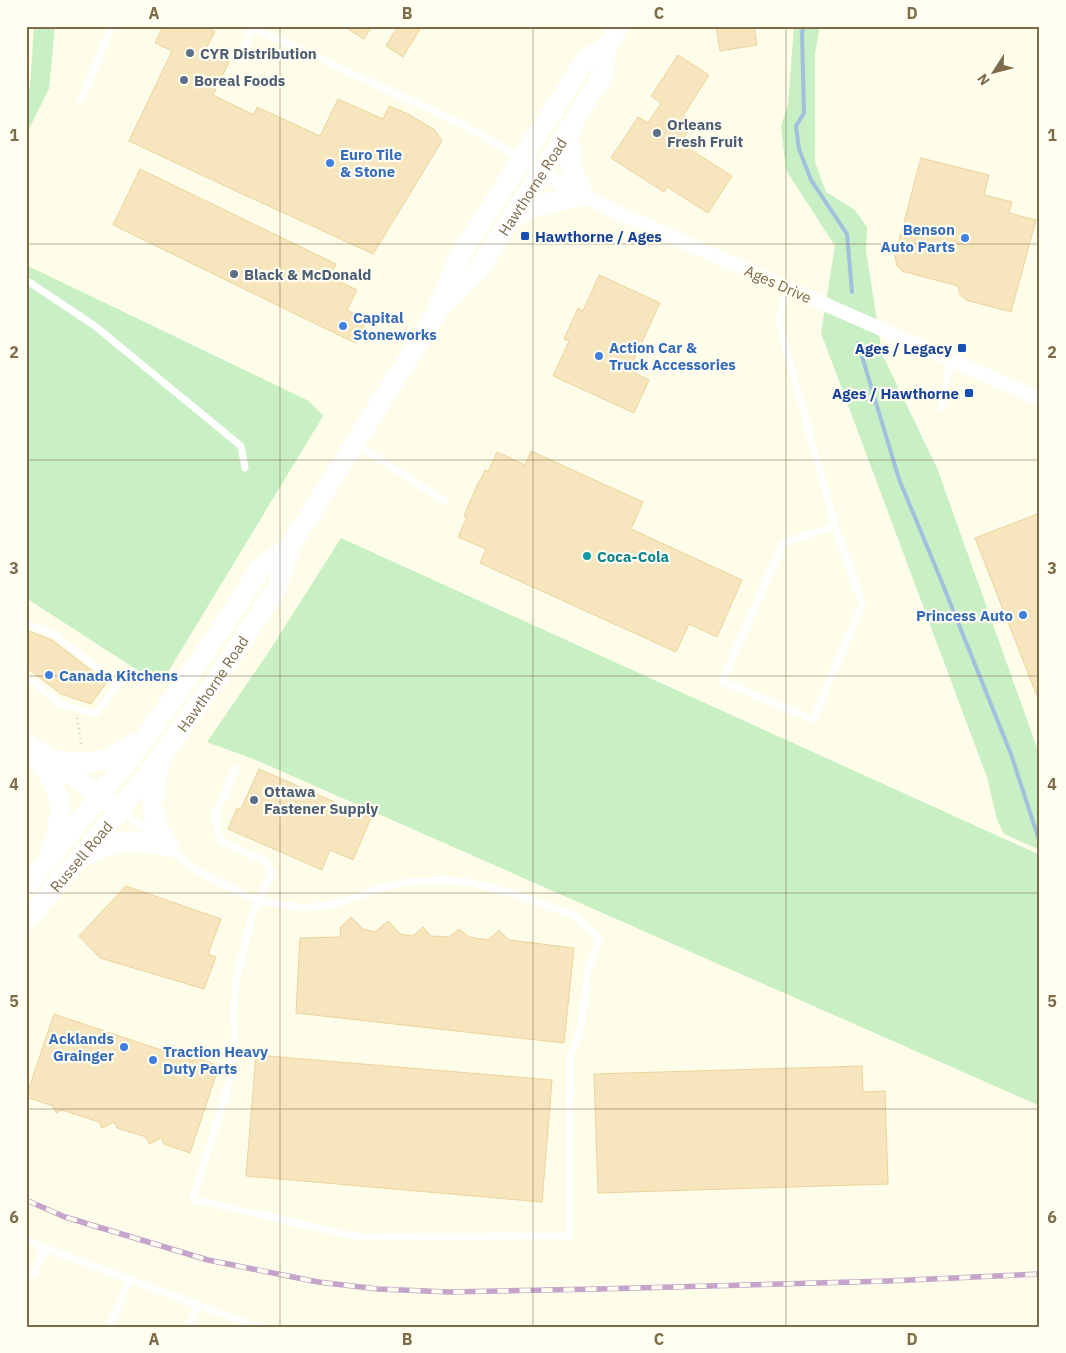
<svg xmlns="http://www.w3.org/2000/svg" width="1066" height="1353" font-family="'IBM Plex Sans',sans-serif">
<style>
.green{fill:#c9efc5}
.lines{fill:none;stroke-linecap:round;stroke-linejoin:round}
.stream{stroke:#9fc1de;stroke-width:4}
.building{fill:#f7e6bd;stroke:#ebd39c}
.path{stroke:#ddca9f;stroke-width:2.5;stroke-dasharray:1 4;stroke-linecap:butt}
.lane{stroke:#fff;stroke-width:7}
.street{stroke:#fff;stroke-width:14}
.secondary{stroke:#fff;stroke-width:20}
.rail-casing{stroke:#c5a4cb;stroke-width:5.5}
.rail{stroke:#fffef1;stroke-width:4;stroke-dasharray:11;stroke-linecap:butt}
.grid{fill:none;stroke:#7d6b49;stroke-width:1;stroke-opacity:0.55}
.service-dot{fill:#5c6f8a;stroke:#fffef1;stroke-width:2}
.shop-dot{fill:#3f7fe0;stroke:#fffef1;stroke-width:2}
.transit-dot{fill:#1a4fb4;stroke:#fffef1;stroke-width:2}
.culture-dot{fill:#0f9aa8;stroke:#fffef1;stroke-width:2}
.labels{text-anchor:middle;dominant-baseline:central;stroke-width:4.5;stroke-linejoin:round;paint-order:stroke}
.service-label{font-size:15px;font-weight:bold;fill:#4e5e75;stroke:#fffef1;text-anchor:start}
.shop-label{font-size:15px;font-weight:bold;fill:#366cbe;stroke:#fffef1;text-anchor:start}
.street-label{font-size:15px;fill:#7d6b49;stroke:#fffef1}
.transit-label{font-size:15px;font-weight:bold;fill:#164399;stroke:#fffef1;text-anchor:end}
.culture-label{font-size:15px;font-weight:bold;fill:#0d838f;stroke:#fffef1;text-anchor:start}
.neatline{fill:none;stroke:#7d6b49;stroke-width:2}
.grid-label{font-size:16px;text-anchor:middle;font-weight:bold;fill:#7d6b49}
</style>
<rect width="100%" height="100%" fill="#fefde9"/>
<g class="green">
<polygon points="34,26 55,26 49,89 26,135 26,93 30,87"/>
<polygon points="794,26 820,26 815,53 815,162 826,192 855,210 867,227 866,250 882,354 937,468 1040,756 1040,850 1004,834 997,820 987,777 821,333 835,246 786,170 781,126 788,105"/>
<polygon points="26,265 309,401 323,416 165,677 154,683 151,679 26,598"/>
<polygon points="341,538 1040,855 1040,1106 256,760 207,742 266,656"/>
</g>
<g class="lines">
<g class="stream">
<polyline points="803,26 802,35 804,113 796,126 799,149 811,180 847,234 852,292"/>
<polyline points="858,343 899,479 941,580 1011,754 1040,843"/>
</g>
</g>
<g class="building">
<polygon points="163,26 204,26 215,31 206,49 230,60 213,95 254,115 257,107 320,136 338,99 383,119 389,106 408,114 435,130 442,141 373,254 223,185 129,141 172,51 155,43"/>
<polygon points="343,26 372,26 364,39"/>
<polygon points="398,26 422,26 403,57 386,46"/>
<polygon points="716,26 754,26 757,45 720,51"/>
<polygon points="678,55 709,75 683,116 694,123 680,143 732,176 708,213 667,187 664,192 611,158 638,117 648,123 661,103 651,96"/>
<polygon points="921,158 989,175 984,195 1012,202 1009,213 1036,220 1011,312 966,300 960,295 958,286 902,271 897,266 895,256"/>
<polygon points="140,169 336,264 330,277 357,290 347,310 367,320 355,343 113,225"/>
<polygon points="599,275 660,303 629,370 649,380 634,413 553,376 569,341 564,339 578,308 583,311"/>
<polygon points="531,451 643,502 631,529 742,580 717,637 689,624 676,652 480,563 486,549 458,537 467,517 464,516 469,504 479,481 480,481 485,470 488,472 497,452 525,465"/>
<polygon points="1040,513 1040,701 1039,701 975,538"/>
<polygon points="26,630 52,640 107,682 91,704 61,694 26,667"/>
<polygon points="259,769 371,818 353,860 330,850 322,870 228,829 237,808 241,809"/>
<polygon points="126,886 221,919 208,954 216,957 204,989 100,958 79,936"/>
<polygon points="351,917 363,929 375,932 388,921 400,934 413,936 423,927 431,936 449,937 459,929 469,937 488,940 499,930 509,940 574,948 564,1043 296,1013 300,938 340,937 341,927"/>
<polygon points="54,1014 194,1061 195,1057 219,1066 190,1153 164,1144 161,1138 149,1144 146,1137 117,1128 114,1122 102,1128 99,1122 62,1110 56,1113 53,1106 26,1097"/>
<polygon points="256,1055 552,1080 542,1202 246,1176"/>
<polygon points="862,1066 863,1092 885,1091 888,1184 598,1193 594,1074"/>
</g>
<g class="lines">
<polyline class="path" points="77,718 82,747"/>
<g class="lane">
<polyline points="249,26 464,125 521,158"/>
<polyline points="239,61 252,28"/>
<polyline points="81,100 112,26"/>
<polyline points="26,280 95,326 241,446 245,468"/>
<polyline points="788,288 778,320 835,526 862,604 813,720 722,681 783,543 835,526"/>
<polyline points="941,408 951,360"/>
<polyline points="356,444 446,502"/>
<polyline points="26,623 55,635 118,684 96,714 60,704 26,677"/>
<polyline points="120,810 156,837"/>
<polyline points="170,848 187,863 206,876 258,901 304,908 336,904 374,890 407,882 445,880 474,883 523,897 573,915 600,938 588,968 582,1022 570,1059 569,1236 358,1237 193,1199 231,1076 235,1030 233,1017 236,982 251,920 258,901 272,873 265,861 224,843 218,834 215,815 236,768"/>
<polyline points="26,1239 45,1248 249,1324 260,1327"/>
<polyline points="33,1274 45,1248"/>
<polyline points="109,1327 130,1280"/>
<polyline points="188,1327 198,1305"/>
</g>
<polyline class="street" points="522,158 553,179 614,211 1040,399"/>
<g class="secondary">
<polyline points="512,218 531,208 547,203 584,196 571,167 568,131"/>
<path id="s1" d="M444,306L478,270L542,172L602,76L607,45"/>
<path d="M27,743C56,786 70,798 51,851"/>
<polyline points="38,751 110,803"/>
<path d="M50,760C69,761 90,765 109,758C118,754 127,748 136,743"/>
<path d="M159,763C155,783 148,806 157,826C160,833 165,840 169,847"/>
<path d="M85,856C120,838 131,838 169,847"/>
<polyline points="26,886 47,862 147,736 236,607 258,570 290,546"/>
<path id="s2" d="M26,921L120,810L159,759L212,686L278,586L290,546L435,316L459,257L584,62L607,45L619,26"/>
</g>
<g class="rail-casing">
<polyline id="rail" points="26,1200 65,1217 208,1260 318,1282 378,1289 449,1292 599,1289 889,1281 1040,1274"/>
</g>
<use href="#rail" class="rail"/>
</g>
<path class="grid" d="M280,26V1327M533,26V1327M786,26V1327M26,244H1040M26,460H1040M26,676H1040M26,893H1040M26,1109H1040"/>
<g class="service-dot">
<circle cx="190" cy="53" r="5"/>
<circle cx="184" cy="80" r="5"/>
<circle cx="657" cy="133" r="5"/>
<circle cx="234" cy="274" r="5"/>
<circle cx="254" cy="800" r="5"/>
</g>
<g class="shop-dot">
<circle cx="330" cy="163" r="5"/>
<circle cx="965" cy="238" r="5"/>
<circle cx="343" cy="326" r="5"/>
<circle cx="599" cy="356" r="5"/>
<circle cx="1023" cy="615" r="5"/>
<circle cx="49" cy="675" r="5"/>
<circle cx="124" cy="1047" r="5"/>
<circle cx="153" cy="1060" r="5"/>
</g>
<g class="transit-dot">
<rect x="520" y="231" width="10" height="10" rx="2.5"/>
<rect x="957" y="343" width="10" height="10" rx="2.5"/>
<rect x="964" y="388" width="10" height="10" rx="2.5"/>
</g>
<circle class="culture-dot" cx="587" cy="556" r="5"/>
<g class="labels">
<g class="service-label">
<text x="200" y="53">CYR Distribution</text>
<text x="194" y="80">Boreal Foods</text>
<text x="667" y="124">Orleans<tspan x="667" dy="17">Fresh Fruit</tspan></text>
<text x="244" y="274">Black &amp; McDonald</text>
<text x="264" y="791">Ottawa<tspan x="264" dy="17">Fastener Supply</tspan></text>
</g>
<g class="shop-label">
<text x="340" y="154">Euro Tile<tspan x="340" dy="17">&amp; Stone</tspan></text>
<text x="955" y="229" text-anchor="end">Benson<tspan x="955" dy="17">Auto Parts</tspan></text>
<text x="353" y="317">Capital<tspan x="353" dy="17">Stoneworks</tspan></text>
<text x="609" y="347">Action Car &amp;<tspan x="609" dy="17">Truck Accessories</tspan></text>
<text x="1013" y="615" text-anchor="end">Princess Auto</text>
<text x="59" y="675">Canada Kitchens</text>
<text x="114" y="1038" text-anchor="end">Acklands<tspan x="114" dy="17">Grainger</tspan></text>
<text x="163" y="1051">Traction Heavy<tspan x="163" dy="17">Duty Parts</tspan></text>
</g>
<g class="street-label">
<text stroke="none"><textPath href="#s1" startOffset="149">Hawthorne Road</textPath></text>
<text transform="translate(778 284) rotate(24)">Ages Drive</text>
<text stroke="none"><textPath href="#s2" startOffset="302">Hawthorne Road</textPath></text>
<text stroke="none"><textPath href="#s2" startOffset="85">Russell Road</textPath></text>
</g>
<g class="transit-label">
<text x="535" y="236" text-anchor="start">Hawthorne / Ages</text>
<text x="952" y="348">Ages / Legacy</text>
<text x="959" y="393">Ages / Hawthorne</text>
</g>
<g class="culture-label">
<text x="597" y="556">Coca-Cola</text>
</g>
</g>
<rect width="1066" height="1353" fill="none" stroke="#fffef1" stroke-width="55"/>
<g transform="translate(994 72) rotate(234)" stroke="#fffef1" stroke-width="4" paint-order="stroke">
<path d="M0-4L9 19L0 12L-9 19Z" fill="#7d6b49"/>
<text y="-8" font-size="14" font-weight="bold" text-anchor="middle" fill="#7d6b49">N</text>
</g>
<rect x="28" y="28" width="1010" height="1298" class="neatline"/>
<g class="grid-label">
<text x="154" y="19">A</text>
<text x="407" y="19">B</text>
<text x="659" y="19">C</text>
<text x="912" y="19">D</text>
<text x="14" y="141">1</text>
<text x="1052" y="141">1</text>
<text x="14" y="358">2</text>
<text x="1052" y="358">2</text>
<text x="14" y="574">3</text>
<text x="1052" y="574">3</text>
<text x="14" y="790">4</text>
<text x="1052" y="790">4</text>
<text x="14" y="1007">5</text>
<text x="1052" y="1007">5</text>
<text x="14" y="1223">6</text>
<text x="1052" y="1223">6</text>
<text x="154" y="1345">A</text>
<text x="407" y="1345">B</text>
<text x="659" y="1345">C</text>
<text x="912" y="1345">D</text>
</g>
</svg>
